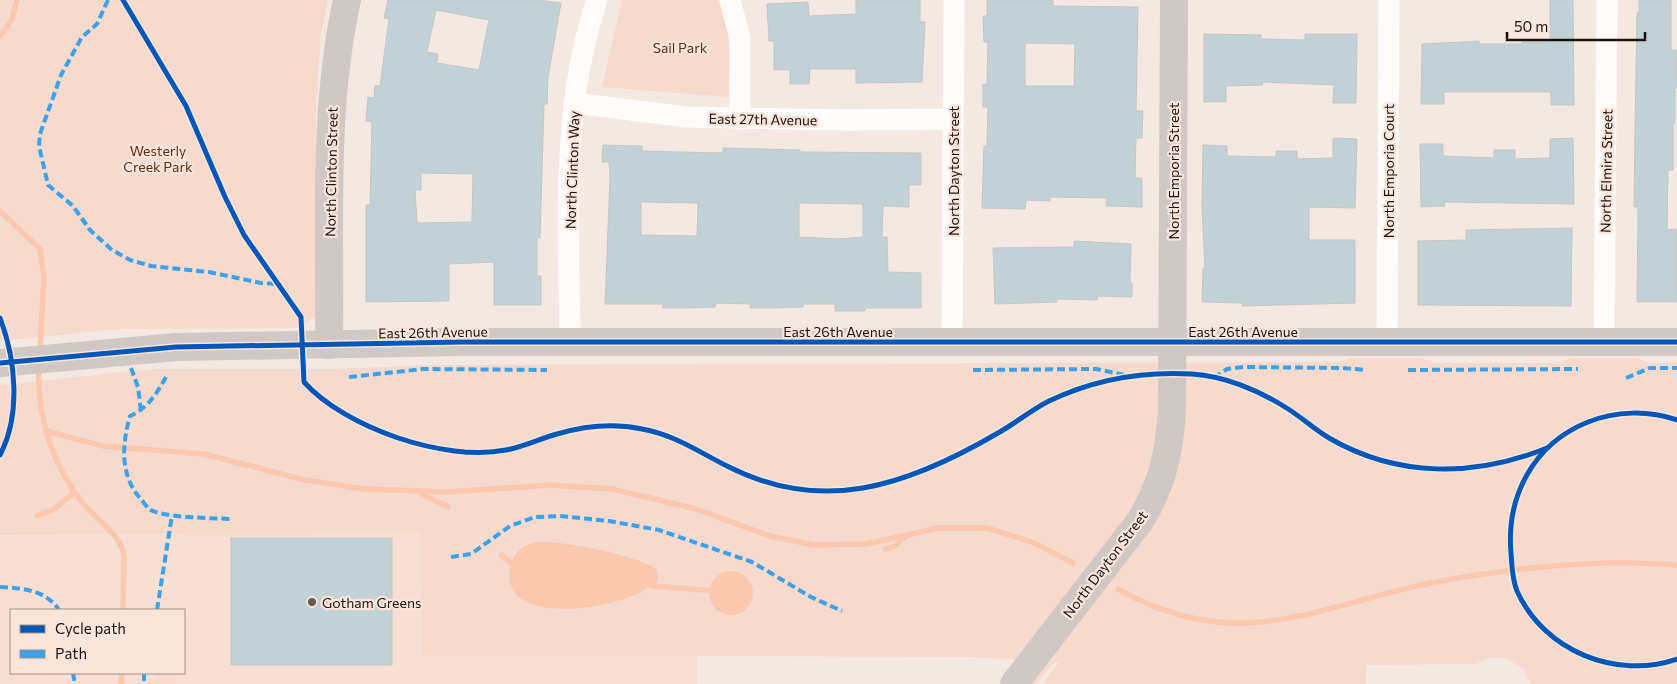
<svg xmlns="http://www.w3.org/2000/svg" width="1677" height="684" font-family="Commissioner,sans-serif">
<style>
.built{fill:#f7dfd3;fill-rule:evenodd}
.green{fill:#f6dacd}
.water{fill:#fbc8ae}
.lines{fill:none;stroke-linecap:round;stroke-linejoin:round}
.stream{stroke:#fbc8ae;stroke-width:5.5}
.building{fill:#c2d1d6;stroke:#c5c5c5;fill-rule:evenodd}
.street{stroke:#fdfcfb;stroke-width:21}
.secondary{stroke:#cfc8c4;stroke-width:28}
.quiet{stroke:#3da1e9;stroke-width:4;stroke-dasharray:8 4;stroke-linecap:butt}
.cycleway-casing{stroke:#fbe5db;stroke-width:8}
.cycleway{stroke:#0057b8;stroke-width:5}
.poi-dot{fill:#675d58;stroke:#fbe5db;stroke-width:2}
.labels{text-anchor:middle;dominant-baseline:central;stroke-width:4.5;stroke-linejoin:round;paint-order:stroke}
.park-label{font-size:14px;fill:#612e0e;stroke:#fbe5db}
.street-label{font-size:14px;fill:#1b120e;stroke:#fbe5db}
.poi-label{font-size:14px;fill:#1b120e;stroke:#fbe5db;text-anchor:start}
</style>
<rect width="100%" height="100%" fill="#f4e8e2"/>
<path class="built" d="M420,532L697,654V684H0V536ZM11,610H184V673H11Z"/>
<g class="green">
<polygon points="0,0 328,0 321,34 316,102 316,316 298,328 118,329 0,341"/>
<path d="M622,0H719C732,29 730,66 728,97L602,87Z"/>
<polygon points="1352,358 1422,358 1436,363 1560,363 1570,358 1638,358 1649,363 1677,363 1677,684 1531,684 1523,669 1506,658 1489,658 1476,664 1366,665 1366,684 1042,684 1059,662 1054,662 1036,684 1029,684 1045,661 971,657 422,655 420,532 0,535 0,385 151,369 332,369 436,365 1340,362"/>
<polygon points="155,673 175,673 176,684 155,684"/>
</g>
<g class="water">
<path d="M548,542C570,543 641,556 657,570L658,580C634,605 553,619 523,600C504,589 505,560 522,548C530,542 539,542 548,542Z"/>
<circle cx="731" cy="593" r="22"/>
</g>
<g class="lines">
<g class="stream">
<polyline points="0,36 12,19 17,0"/>
<polyline points="0,211 40,249 44,277 40,351"/>
<path d="M39,366C36,417 54,469 87,508C101,523 120,535 124,555L123,610"/>
<polyline points="46,431 103,446 204,454 305,480 364,489 448,492 551,485 612,489 696,509 770,536 814,545 866,544 939,528 987,528 1032,542 1073,563"/>
<polyline points="422,494 448,507"/>
<polyline points="37,516 54,509 75,492"/>
<polyline points="885,549 893,547 905,537"/>
<polyline points="501,555 511,563"/>
<polyline points="652,586 716,591"/>
<path d="M1118,589C1238,657 1315,606 1436,582C1515,567 1596,559 1677,565"/>
<polyline points="121,684 122,673"/>
</g>
</g>
<g class="building">
<path d="M388,0H538L561,3L548,77L547,104H544L540,238H537V276H541V305H494V262L449,264V301L366,302V205H370L372,122L366,121L368,97L374,98L375,86H380L389,19L384,18ZM436,10L489,20L479,70L437,63L438,54L427,52ZM421,173L473,174L472,222L417,223L415,190H421Z"/>
<polygon points="856,0 920,0 920,22 925,22 922,82 856,83 856,69 810,69 809,84 790,84 790,70 774,70 774,41 769,41 767,4 808,2 809,16 856,14"/>
<path d="M987,0H1053V6L1138,7L1136,111H1143L1142,138H1136L1135,178H1142V207L1106,206L1107,198L1050,197V201L1026,200L1025,209L982,208L984,146H987L988,107H983V84H987L988,42H984L983,16H987ZM1025,43L1075,44L1074,86H1025Z"/>
<polygon points="1550,0 1573,0 1574,105 1551,105 1551,92 1444,92 1444,104 1421,104 1422,44 1479,41 1479,44 1522,44 1522,42 1550,42"/>
<polygon points="1639,0 1671,0 1671,50 1677,50 1677,88 1675,88 1675,124 1673,124 1673,170 1668,170 1667,230 1677,229 1677,302 1637,302 1638,207 1634,207 1635,131 1637,13 1639,13"/>
<polygon points="1204,34 1261,35 1261,39 1305,40 1305,34 1357,34 1356,103 1333,103 1334,85 1262,82 1263,85 1226,86 1226,102 1204,102"/>
<polygon points="1333,138 1357,139 1355,208 1309,207 1309,240 1355,240 1355,303 1242,306 1242,303 1202,302 1203,268 1205,268 1202,208 1203,145 1227,146 1227,156 1276,157 1276,151 1297,151 1297,159 1333,158"/>
<polygon points="1573,138 1574,204 1444,202 1445,206 1421,207 1420,144 1443,144 1443,156 1494,158 1494,150 1515,150 1515,159 1550,158 1550,139"/>
<path d="M603,145L642,146V151L679,152L723,153V148L800,150V152L921,153V185H909V207L883,206L882,237H887L888,272L921,273V308H865V311H835V304H803V307L773,308H750L751,304L716,303L715,307L686,308H663V304H605L610,178L609,162H602ZM641,202L698,203L697,236L641,235ZM799,203L863,204V237L839,239L799,237Z"/>
<polygon points="1572,228 1571,306 1418,305 1418,241 1466,240 1466,230"/>
<polygon points="1074,241 1131,244 1130,283 1132,283 1132,297 1097,296 1097,300 1057,299 1057,302 995,304 993,248 1074,247"/>
<rect x="231" y="538" width="161" height="127"/>
</g>
<g class="lines">
<g class="street">
<polyline points="730,0 740,38 740,119"/>
<polyline points="574,103 686,117 847,120 953,119"/>
<path d="M570,342C569,229 560,109 597,0"/>
<polyline points="952,342 954,0"/>
<polyline points="1387,342 1389,0"/>
<polyline points="1604,342 1607,0"/>
</g>
<g class="secondary">
<path d="M329,345C331,230 322,113 347,0"/>
<polyline points="0,363 176,347 461,342 1677,342"/>
<path d="M1014,684L1140,521C1163,485 1170,449 1172,408L1174,0"/>
</g>
<g class="quiet">
<polyline points="108,0 97,24 82,37 61,75 40,134 39,146 48,185 73,206 90,230 112,250 130,260 151,266 209,272 261,283 277,284"/>
<polyline points="131,368 138,387 141,411"/>
<polyline points="973,370 1096,369 1125,375"/>
<polyline points="1408,370 1578,369"/>
<path d="M166,377C157,393 148,408 130,416C122,444 120,474 139,497C142,500 146,506 149,509C162,518 213,518 230,519"/>
<polyline points="349,377 424,369 547,370"/>
<polyline points="1214,378 1227,369 1243,367 1343,368 1365,370"/>
<polyline points="1626,378 1650,368 1677,368"/>
<polyline points="451,557 471,554 510,526 535,517 560,516 609,521 659,530 752,562 811,597 842,611"/>
<path d="M0,587C22,588 46,590 59,610"/>
<polyline points="157,610 172,515"/>
<polyline points="73,673 75,684"/>
<polyline points="144,673 144,684"/>
</g>
<g class="cycleway-casing">
<g id="cycleway">
<path d="M123,0L186,106L225,197L244,235L301,317L304,382C345,428 445,462 506,450C523,447 539,439 557,434C584,426 614,423 642,429C675,435 699,452 727,466C770,488 816,496 863,488C910,480 957,457 998,433C1016,423 1031,410 1049,401C1095,379 1141,371 1192,374C1224,376 1258,390 1285,407C1300,416 1314,429 1329,438C1398,478 1475,477 1547,448"/>
<path d="M0,318C16,360 21,415 0,455"/>
<polyline points="0,363 176,347 461,342 1677,342"/>
<path d="M1677,420C1648,410 1616,411 1588,422C1533,444 1506,497 1511,553C1512,566 1512,579 1517,591C1544,651 1616,680 1677,659"/>
</g>
</g>
<use href="#cycleway" class="cycleway"/>
</g>
<circle class="poi-dot" cx="312" cy="602" r="5"/>
<g class="labels">
<g class="park-label">
<text x="680" y="47">Sail Park</text>
<text x="158" y="150">Westerly<tspan x="158" dy="16">Creek Park</tspan></text>
</g>
<g class="street-label">
<text transform="translate(763 119) rotate(1)">East 27th Avenue</text>
<text transform="translate(572 170) rotate(-88)">North Clinton Way</text>
<text transform="translate(953 171) rotate(-90)">North Dayton Street</text>
<text transform="translate(1173 171) rotate(-90)">North Emporia Street</text>
<text transform="translate(1388 171) rotate(-90)">North Emporia Court</text>
<text transform="translate(1606 171) rotate(-89)">North Elmira Street</text>
<text transform="translate(331 172) rotate(-89)">North Clinton Street</text>
<text x="838" y="331">East 26th Avenue</text>
<text x="1243" y="331">East 26th Avenue</text>
<text transform="translate(433 332) rotate(-1)">East 26th Avenue</text>
<text transform="translate(1105 564) rotate(-53)">North Dayton Street</text>
</g>
<g class="poi-label">
<text x="322" y="602">Gotham Greens</text>
</g>
</g>
<rect x="10" y="609" width="175" height="65" fill="#fbe5db" stroke="#a19189"/>
<rect x="20" y="625" width="25" height="8" fill="#0057b8" stroke="#a19189"/>
<text x="55" y="634" font-size="15" fill="#1b120e">Cycle path</text>
<rect x="20" y="650" width="25" height="8" fill="#3da1e9" stroke="#a19189"/>
<text x="55" y="659" font-size="15" fill="#1b120e">Path</text>
<path d="M1507 32v8h138v-8" fill="none" stroke="#1b120e" stroke-width="2.5"/>
<text x="1514" y="32" font-size="15" fill="#1b120e" stroke="#fbe5db" stroke-width="4" paint-order="stroke">50 m</text>
</svg>
